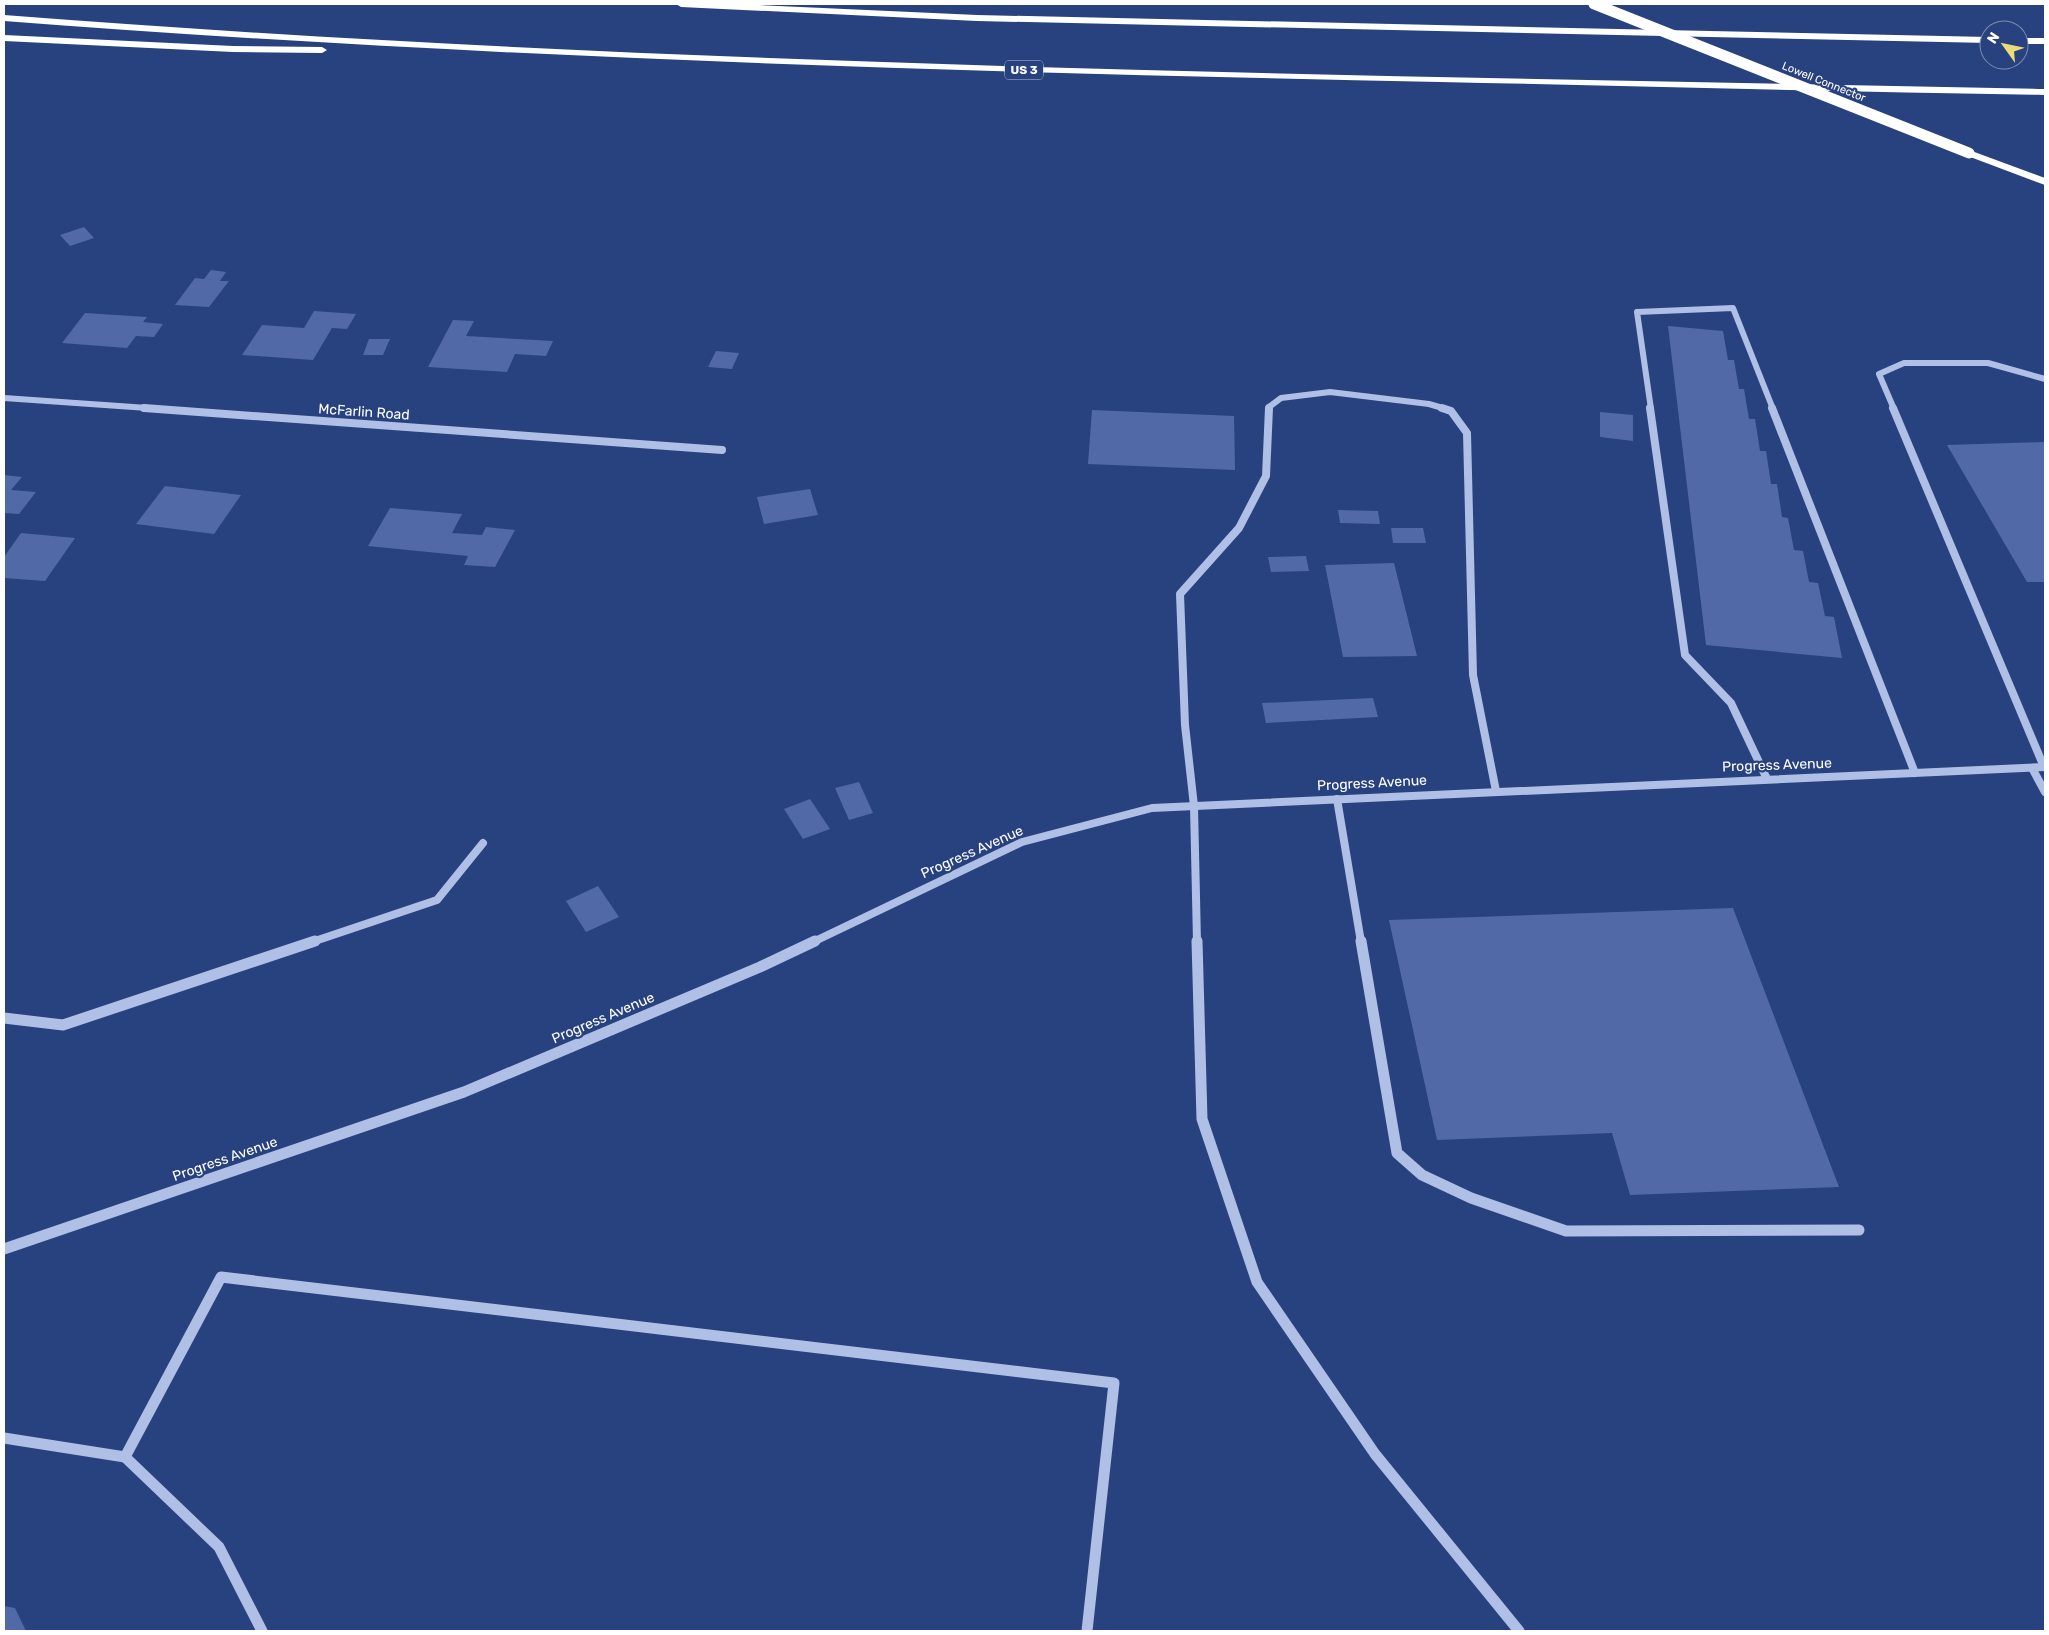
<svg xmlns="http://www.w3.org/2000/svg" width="2049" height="1635" font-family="Rubik,sans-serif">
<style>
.building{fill:#516aa7}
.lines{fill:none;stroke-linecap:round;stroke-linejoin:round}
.minor-far2{stroke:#afbfe5;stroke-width:6}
.minor-far1{stroke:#afbfe5;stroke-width:8}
.minor{stroke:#afbfe5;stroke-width:11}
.highway{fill:#fff;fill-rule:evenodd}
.highway-bridge{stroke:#fff;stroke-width:11}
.labels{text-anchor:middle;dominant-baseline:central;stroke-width:4.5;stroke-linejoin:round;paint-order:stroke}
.far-street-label{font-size:11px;fill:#fff;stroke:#28417f}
.shield{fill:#28417f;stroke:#bec6d9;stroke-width:1}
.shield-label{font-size:12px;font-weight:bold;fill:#fff}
.street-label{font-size:14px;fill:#fff;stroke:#28417f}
</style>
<rect width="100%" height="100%" fill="#28417f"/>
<g class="building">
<polygon points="84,227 94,238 70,246 60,235"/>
<polygon points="211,270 226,272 220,281 229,281 209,307 175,305 195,278 204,279"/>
<polygon points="314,311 356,314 347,329 332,328 313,360 242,355 262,325 304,328"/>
<polygon points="85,313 147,317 143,322 163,324 154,337 136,336 127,348 62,343"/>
<polygon points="453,320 474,321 466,336 553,341 546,356 515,354 507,372 428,367"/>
<polygon points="1668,326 1723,331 1728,360 1734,360 1739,389 1744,389 1749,419 1755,419 1760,451 1766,451 1771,484 1777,484 1782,517 1788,518 1794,550 1803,551 1809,582 1818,583 1825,616 1834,617 1842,658 1706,645"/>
<polygon points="369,339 390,339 383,355 363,355"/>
<polygon points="716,351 739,353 732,369 708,367"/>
<polygon points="1092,410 1234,416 1235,470 1088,464"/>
<polygon points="1600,412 1633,415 1633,441 1600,437"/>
<polygon points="2045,442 2045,582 2027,582 1947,445"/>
<polygon points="4,475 22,477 11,490 36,492 19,514 4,513"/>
<polygon points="165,486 241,495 214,534 136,524"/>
<polygon points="810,489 818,515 764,524 757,497"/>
<polygon points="390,508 462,514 452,533 482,535 486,527 515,530 495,567 464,565 468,556 368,546"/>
<polygon points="1338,510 1378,511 1380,524 1340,523"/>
<polygon points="1391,528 1423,528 1426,543 1393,543"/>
<polygon points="21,533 75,538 45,581 4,578 4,557"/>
<polygon points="1306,556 1309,571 1271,572 1268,557"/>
<polygon points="1394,563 1417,656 1343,657 1325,565"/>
<polygon points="1373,698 1378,717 1266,723 1262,703"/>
<polygon points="859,782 873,813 849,820 835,788"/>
<polygon points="810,799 830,829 803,839 784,809"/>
<polygon points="598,886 619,917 586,932 566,901"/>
<polygon points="1733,908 1839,1187 1630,1195 1612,1133 1437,1140 1389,920"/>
<polygon points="4,1606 15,1608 26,1631 4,1631"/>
</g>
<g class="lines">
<g class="minor-far2">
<polyline points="4,398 162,409"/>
<polyline points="1269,409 1269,407 1281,398 1330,392 1429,404 1446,409"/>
<polyline points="1651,409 1637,312 1733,308 1773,409"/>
<polyline points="1894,409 1879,374 1904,363 1988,363 2045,379"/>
</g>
<g class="minor-far1">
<polyline points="144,408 722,450"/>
<polyline points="1442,408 1451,411 1467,433 1473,675 1496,791"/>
<polyline points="1650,408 1685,655 1731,703 1767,779"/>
<polyline points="1772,408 1915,773"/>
<polyline points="1893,408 2044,767"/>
<polyline points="2032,768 2045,792"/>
<polyline points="1337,799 1361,942"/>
<polyline points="312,942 437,900 483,843"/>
<polyline points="813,942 1022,842 1152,808 2045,767"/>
<polyline points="1197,942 1194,806 1185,725 1180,594 1239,528 1266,476 1269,408"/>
</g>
<g class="minor">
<polyline points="1197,941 1202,1119 1257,1282 1375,1454 1519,1631"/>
<polyline points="1361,941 1397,1153 1422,1175 1471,1198 1566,1231 1859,1230"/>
<polyline points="4,1018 63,1025 315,941"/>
<polyline points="4,1249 464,1092 760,967 815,941"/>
<polyline points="4,1438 125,1457 221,1277 1114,1383 1087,1631"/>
<polyline points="125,1457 219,1547 262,1631"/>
</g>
<g class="highway">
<polygon points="676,4 735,4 977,15 1989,37 1989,43 977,21 681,7"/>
<path d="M4,15C683,68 1364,75 2045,89V95C1843,92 1642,86 1440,82C960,72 482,58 4,21Z"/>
<polygon points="4,35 233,46 322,47 327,50 322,53 233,52 4,41"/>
<rect x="2019" y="38" width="26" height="6"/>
<polygon points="1969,150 2045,178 2045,185 1965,155 1964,153 1965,151"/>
</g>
<polyline class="highway-bridge" points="1594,4 1969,153"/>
</g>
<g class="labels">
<g class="far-street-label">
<text transform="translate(1824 82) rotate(22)">Lowell Connector</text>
</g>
<rect class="shield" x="1005" y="60.5" width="38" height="19" rx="4"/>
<g class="shield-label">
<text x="1024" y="70">US 3</text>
</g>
<g class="street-label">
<text transform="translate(364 412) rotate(4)">McFarlin Road</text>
<text transform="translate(1777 765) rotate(-2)">Progress Avenue</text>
<text transform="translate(1372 783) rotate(-3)">Progress Avenue</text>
<text transform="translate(972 852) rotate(-24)">Progress Avenue</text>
<text transform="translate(603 1018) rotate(-23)">Progress Avenue</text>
<text transform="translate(225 1159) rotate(-19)">Progress Avenue</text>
</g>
</g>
<rect width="2049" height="1635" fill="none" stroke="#ffffff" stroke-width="10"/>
<g transform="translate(2004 45) rotate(303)"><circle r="24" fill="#28417f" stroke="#7e8db2"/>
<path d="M0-4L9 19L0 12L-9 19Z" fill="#ecdc76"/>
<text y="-8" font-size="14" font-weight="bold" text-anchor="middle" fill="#ffffff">N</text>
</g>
</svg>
